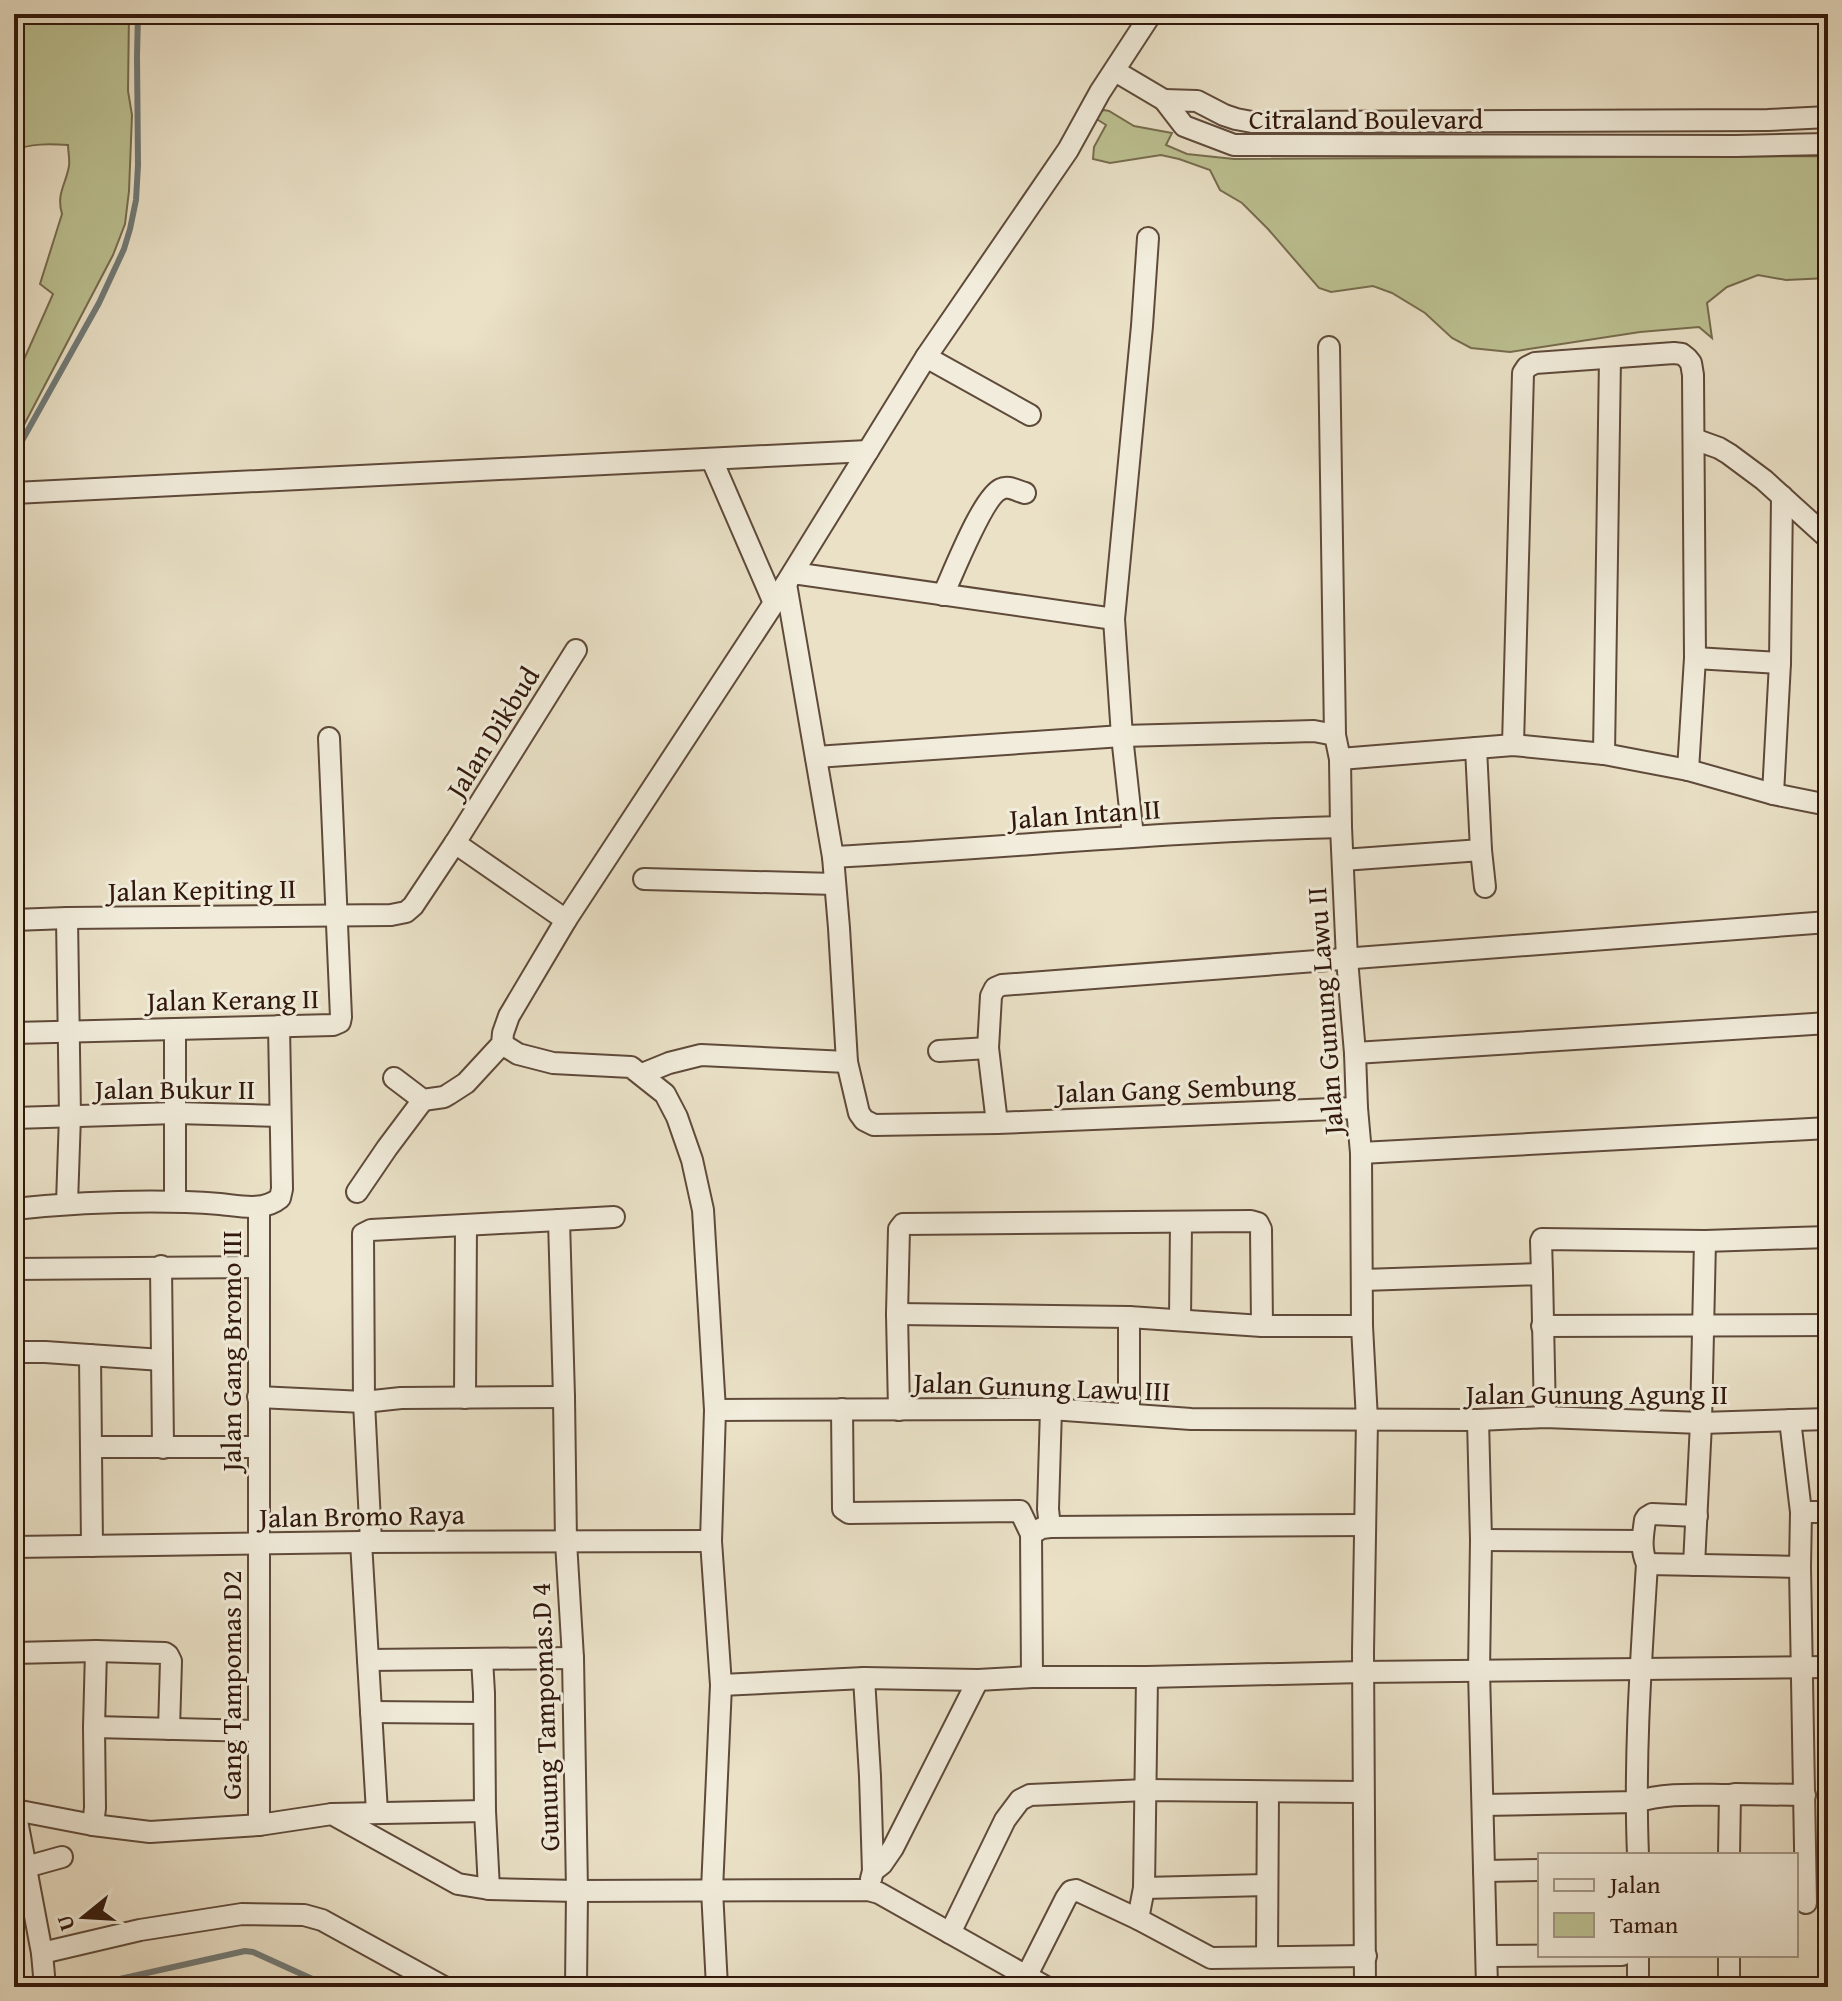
<svg xmlns="http://www.w3.org/2000/svg" width="1842" height="2001" font-family="'Gentium Book Plus',serif">
<style>
.green{fill:#bcc192;stroke:#766c4e;stroke-width:2}
.lines{fill:none;stroke-linecap:round;stroke-linejoin:round}
.stream{stroke:#717a77;stroke-width:6}
.minor-casing{stroke:#5f4a3a;stroke-width:24}
.minor{stroke:#f1ecdb;stroke-width:20}
.labels{text-anchor:middle;dominant-baseline:central;stroke-width:6;stroke-linejoin:round;paint-order:stroke}
.street-label{font-size:28px;fill:#31180b;stroke:#f1ecdb}
</style>
<rect width="100%" height="100%" fill="#eae1c7"/>
<filter id="stains"><feTurbulence type="fractalNoise" baseFrequency=".0025" numOctaves="4"/><feColorMatrix values="0 0 0 0 .2 0 0 0 0 .09 0 0 0 0 .02 0 0 0 .5 -.17"/></filter>
<radialGradient id="worn" r=".72"><stop offset=".6" stop-color="#630" stop-opacity="0"/><stop offset="1" stop-color="#630" stop-opacity=".3"/></radialGradient>
<g class="green">
<path d="M14,14H129L128,91L132,115L129,191L125,224L113,255L14,444V382L53,294L40,284L62,214C56,194 66,184 69,166C70,160 68,151 68,145C51,144 29,143 14,151Z"/>
<polygon points="1104,110 1109,111 1134,126 1172,133 1166,145 1187,154 1234,159 1828,156 1828,278 1786,280 1758,275 1727,287 1707,303 1712,338 1699,327 1640,332 1510,352 1471,348 1452,338 1425,313 1392,293 1373,286 1331,292 1319,288 1268,229 1242,203 1220,190 1210,170 1179,159 1161,155 1110,163 1093,159 1094,147 1106,125 1095,118 1099,112"/>
</g>
<g class="lines">
<g class="stream">
<polyline points="14,455 99,303 124,249 130,229 136,200 138,165 137,56 138,14"/>
<polyline points="84,1987 245,1951 253,1952 330,1987"/>
</g>
<g class="minor-casing">
<g id="minor">
<polyline points="1115,71 1164,100 1184,126 1234,145 1736,146 1828,144"/>
<polyline points="1164,100 1197,101 1224,115 1236,119 1252,122 1768,120 1828,117"/>
<polyline points="1329,347 1335,735 1340,759 1341,827 1347,959 1355,1053 1357,1108 1361,1153 1362,1326 1367,1420 1363,1652 1365,1987"/>
<polyline points="926,357 1030,415"/>
<polyline points="1694,439 1719,448 1729,454 1764,480 1828,538"/>
<polyline points="712,460 774,603"/>
<polyline points="14,493 868,451"/>
<polyline points="793,573 1114,619 1142,326 1148,238"/>
<polyline points="786,584 833,857 839,928 847,1062 859,1113 864,1120 874,1125 997,1123 988,1048 991,996 995,988 1002,985 1828,922"/>
<path d="M943,595C952,576 983,496 1001,489C1008,485 1017,491 1025,493"/>
<polyline points="1114,619 1122,736 1133,836"/>
<polyline points="1695,658 1780,663"/>
<polyline points="1513,745 1523,373 1527,367 1535,363 1674,353 1682,354 1687,358 1691,363 1693,375 1695,658 1688,770"/>
<polyline points="1476,748 1481,850"/>
<polyline points="1604,754 1610,358"/>
<polyline points="816,757 1122,736 1314,731 1335,735"/>
<polyline points="1340,759 1513,745 1604,754 1688,770 1773,794 1828,805"/>
<polyline points="1773,794 1780,663 1782,496"/>
<polyline points="455,843 566,920"/>
<path d="M833,857C1002,848 1171,831 1341,827"/>
<polyline points="1343,860 1481,850 1485,887"/>
<polyline points="644,879 835,884"/>
<polyline points="67,918 70,1116 67,1203"/>
<polyline points="14,920 67,918 391,915 406,912 413,906 455,843 576,650"/>
<polyline points="175,1029 175,1201"/>
<polyline points="14,1033 333,1025 340,1022 341,1017 329,738"/>
<polyline points="502,1044 518,1054 553,1063 631,1067 665,1094 677,1117 692,1160 703,1210 715,1410 711,1541 721,1685 712,1890 717,1987"/>
<polyline points="939,1051 988,1048"/>
<polyline points="1355,1053 1828,1023"/>
<polyline points="642,1074 669,1063 701,1055 847,1062"/>
<polyline points="394,1078 423,1100 444,1097 449,1094 466,1083 502,1044 503,1033 509,1016 566,920 774,603 926,357 1068,150 1100,92 1151,14"/>
<polyline points="14,1118 176,1113 280,1116"/>
<polyline points="997,1123 1357,1108"/>
<polyline points="1361,1153 1828,1128"/>
<polyline points="357,1192 387,1148 423,1100"/>
<path d="M14,1209C83,1202 151,1199 220,1204C240,1206 263,1212 280,1198L282,1189L279,1026"/>
<polyline points="559,1220 564,1397 566,1542 573,1658 577,1891 576,1987"/>
<polyline points="161,1266 163,1448"/>
<polyline points="14,1269 258,1267"/>
<polyline points="1542,1274 1541,1241 1542,1239 1705,1241 1828,1237"/>
<polyline points="1363,1280 1542,1274 1545,1417"/>
<polyline points="897,1314 1129,1317"/>
<polyline points="1180,1320 1181,1222"/>
<polyline points="1542,1326 1828,1325"/>
<polyline points="14,1352 45,1352 162,1360"/>
<polyline points="90,1355 92,1546"/>
<polyline points="258,1397 364,1402 401,1398 564,1397"/>
<polyline points="465,1398 466,1225"/>
<polyline points="842,1409 843,1509 849,1513 1020,1511 1031,1534 1032,1677"/>
<polyline points="715,1410 1051,1409 1191,1419 1478,1420 1545,1417 1701,1423 1828,1419"/>
<polyline points="899,1410 897,1314 899,1229 903,1224 1251,1221 1258,1223 1261,1229 1262,1326 1362,1326"/>
<polyline points="1129,1414 1129,1317 1262,1326"/>
<polyline points="1478,1420 1481,1540 1479,1671 1487,1987"/>
<polyline points="1790,1420 1801,1512 1800,1567 1806,1903"/>
<polyline points="91,1447 258,1447"/>
<polyline points="1801,1512 1828,1512"/>
<polyline points="1050,1527 1048,1509 1051,1409"/>
<polyline points="1031,1534 1042,1528 1050,1527 1365,1525"/>
<polyline points="1481,1540 1642,1541"/>
<polyline points="361,1542 377,1812"/>
<polyline points="371,1542 364,1402 363,1234 371,1230 614,1217"/>
<polyline points="14,1547 361,1542 711,1541"/>
<polyline points="1647,1564 1800,1567"/>
<polyline points="1694,1565 1701,1423 1705,1241"/>
<polyline points="14,1653 96,1651 165,1653 168,1655 171,1661 169,1729"/>
<polyline points="482,1659 484,1693 485,1811"/>
<polyline points="368,1660 573,1658"/>
<polyline points="1147,1677 1144,1888 1138,1919 1211,1958 1366,1956"/>
<polyline points="864,1678 870,1776 873,1871 871,1879"/>
<polyline points="721,1685 864,1678 978,1680 1032,1677 1147,1677 1363,1672 1828,1667"/>
<polyline points="371,1712 484,1713"/>
<polyline points="94,1727 259,1731"/>
<path d="M1483,1805L1636,1802C1666,1792 1698,1795 1730,1795L1735,1794L1805,1795"/>
<polyline points="14,1808 15,1810 93,1825 150,1832 259,1825 332,1814 458,1884 489,1889 577,1891 868,1890 879,1893 1046,1987"/>
<polyline points="15,1810 42,1953 45,1987"/>
<polyline points="332,1814 485,1811 489,1889"/>
<polyline points="93,1825 95,1808 94,1727 96,1651"/>
<polyline points="259,1825 259,1207"/>
<path d="M1638,1855C1634,1758 1641,1661 1647,1564C1640,1549 1643,1535 1645,1520L1647,1517L1652,1514L1697,1516"/>
<polyline points="1729,1855 1730,1795"/>
<polyline points="26,1867 62,1857"/>
<polyline points="873,1871 882,1864 893,1848 978,1680"/>
<polyline points="1484,1871 1540,1870"/>
<polyline points="1144,1888 1266,1885"/>
<polyline points="950,1933 1005,1820 1020,1800 1030,1795 1146,1790 1363,1792"/>
<polyline points="42,1953 140,1930 242,1914 304,1915 322,1920 444,1987"/>
<polyline points="1487,1956 1622,1955"/>
<polyline points="1267,1957 1268,1792"/>
<polyline points="1021,1987 1066,1898 1071,1891 1076,1890 1138,1919"/>
<polyline points="1638,1987 1638,1955"/>
<polyline points="1729,1987 1729,1955"/>
</g>
</g>
<use href="#minor" class="minor"/>
</g>
<g class="labels">
<g class="street-label">
<text x="1366" y="118">Citraland Boulevard</text>
<text transform="translate(492 732) rotate(-58)">Jalan Dikbud</text>
<text transform="translate(1085 813) rotate(-4)">Jalan Intan II</text>
<text transform="translate(202 889) rotate(-1)">Jalan Kepiting II</text>
<text transform="translate(233 999) rotate(-1)">Jalan Kerang II</text>
<text transform="translate(1324 1011) rotate(-94)">Jalan Gunung Lawu II</text>
<text x="175" y="1088">Jalan Bukur II</text>
<text transform="translate(1176 1088) rotate(-2)">Jalan Gang Sembung</text>
<text transform="translate(230 1351) rotate(-90)">Jalan Gang Bromo III</text>
<text transform="translate(1042 1386) rotate(2)">Jalan Gunung Lawu III</text>
<text x="1597" y="1393">Jalan Gunung Agung II</text>
<text transform="translate(362 1515) rotate(-1)">Jalan Bromo Raya</text>
<text transform="translate(230 1685) rotate(-90)">Gang Tampomas D2</text>
<text transform="translate(544 1717) rotate(-92)">Gunung Tampomas.D 4</text>
</g>
</g>
<rect width="1842" height="2001" fill="none" stroke="#eae1c7" stroke-width="48"/>
<rect x="16" y="16" width="1810" height="1969" fill="none" stroke="#31180b" stroke-width="4"/>
<rect x="24" y="24" width="1794" height="1953" fill="none" stroke="#31180b" stroke-width="2"/>
<rect x="1538" y="1853" width="260" height="104" fill="#f1ecdb" stroke="#a49788" stroke-width="2"/>
<rect x="1554" y="1879" width="40" height="12" fill="#f1ecdb" stroke="#a49788" stroke-width="2"/>
<text x="1610" y="1893" font-size="24" fill="#31180b">Jalan</text>
<rect x="1554" y="1913" width="40" height="24" fill="#bcc192" stroke="#a49788" stroke-width="2"/>
<text x="1610" y="1933" font-size="24" fill="#31180b">Taman</text>
<g transform="translate(84 1917) rotate(252)" stroke="#f1ecdb" stroke-width="6" paint-order="stroke">
<path d="M0-6L14 30L0 20L-14 30Z" fill="#31180b"/>
<text y="-12" font-size="22" font-weight="bold" text-anchor="middle" fill="#31180b">U</text>
</g>
<rect width="100%" height="100%" filter="url(#stains)"/>
<rect width="100%" height="100%" fill="url(#worn)"/>
</svg>
